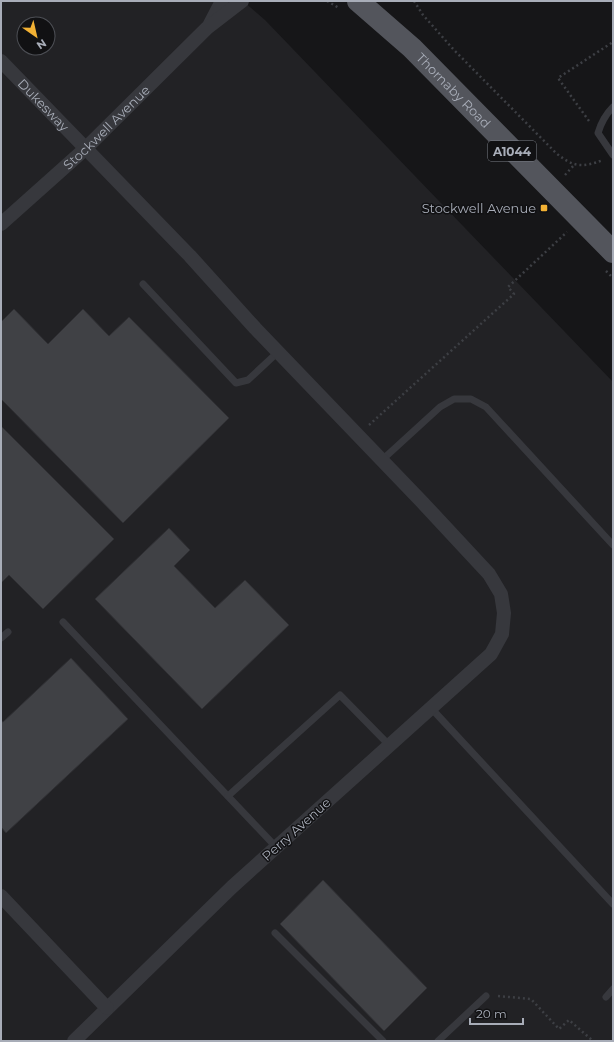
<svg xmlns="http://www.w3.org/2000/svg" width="614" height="1042" font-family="Montserrat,sans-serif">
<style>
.built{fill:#222225;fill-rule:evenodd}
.building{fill:#404145;stroke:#303034}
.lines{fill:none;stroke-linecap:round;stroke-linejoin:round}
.path{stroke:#3d3f44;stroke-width:2.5;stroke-dasharray:2 3;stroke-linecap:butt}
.lane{stroke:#37383d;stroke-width:7}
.street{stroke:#37383d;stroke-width:14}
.primary{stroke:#53555c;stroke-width:22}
.poi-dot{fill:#f2b134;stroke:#111113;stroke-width:1.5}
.labels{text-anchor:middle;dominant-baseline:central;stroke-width:3;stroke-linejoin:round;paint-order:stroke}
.shield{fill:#111113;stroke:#7b7e86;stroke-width:1}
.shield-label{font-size:12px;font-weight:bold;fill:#a8adb8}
.street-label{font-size:13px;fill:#a8adb8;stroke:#111113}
.poi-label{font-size:13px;fill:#a8adb8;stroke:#111113;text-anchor:end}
</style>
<rect width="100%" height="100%" fill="#161618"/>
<path class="built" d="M1,1H243L265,20L613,382V1041H1ZM24,24H48V48H24Z"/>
<g class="building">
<polygon points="14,309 48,344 83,309 109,336 129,317 229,418 123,523 1,399 1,322"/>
<polygon points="1,426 114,539 43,609 9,575 1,583"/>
<polygon points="169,528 190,550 174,566 215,608 245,580 289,625 202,709 95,599"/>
<polygon points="71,658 128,719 6,833 1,827 1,721 3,722"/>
<polygon points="323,880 427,988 384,1031 280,924"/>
</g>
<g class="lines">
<g class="path">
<polyline points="327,1 339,8"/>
<path d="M414,1L423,15L454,50L556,153C573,167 582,168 603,160"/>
<polyline points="589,121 558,78 613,42"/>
<polyline points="565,175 574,165"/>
<polyline points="606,271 613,278"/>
<polyline points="369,425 514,294 508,287 567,232"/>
<polyline points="498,996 531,999 559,1029 569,1020 593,1041"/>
</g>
<g class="lane">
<path d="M613,107C605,115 601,123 598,133L613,155"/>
<polyline points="143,284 236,383 248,380 278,352"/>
<polyline points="382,460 440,407 454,399 471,399 486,407 613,545"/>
<polyline points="63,622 276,847"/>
<polyline points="1,638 8,632"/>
<polyline points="431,708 613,904"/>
<polyline points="228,796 340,695 389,745"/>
<polyline points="275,933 383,1041"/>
<polyline points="606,997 613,989"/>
<polyline points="438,1041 486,996"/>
</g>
<g class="street">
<polyline points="210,24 222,1"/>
<path id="s1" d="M1,61L190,256L255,328L423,503L489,574L501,594L504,613L502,634L491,654L232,887L74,1041"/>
<path id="s2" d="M1,224L85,149L207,28L242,1"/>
<polyline points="1,896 107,1008"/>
</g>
<path class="primary" id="s3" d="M358,1L412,48L613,252"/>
</g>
<rect class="poi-dot" x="540" y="204" width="8" height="8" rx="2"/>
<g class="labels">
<rect class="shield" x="488" y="141" width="48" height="20" rx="3"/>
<g class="shield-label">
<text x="512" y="151">A1044</text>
</g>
<g class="street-label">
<text stroke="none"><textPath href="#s3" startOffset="131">Thornaby Road</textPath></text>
<text stroke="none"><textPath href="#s1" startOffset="61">Dukesway</textPath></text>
<text stroke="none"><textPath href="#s2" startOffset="143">Stockwell Avenue</textPath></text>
<text transform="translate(296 829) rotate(-42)">Perry Avenue</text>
</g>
<g class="poi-label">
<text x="536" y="208">Stockwell Avenue</text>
</g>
</g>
<rect width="614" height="1042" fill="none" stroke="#a8adb8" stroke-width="4"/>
<g transform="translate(36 36) rotate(146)"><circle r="19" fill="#111113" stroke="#4d4f55"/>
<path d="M0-3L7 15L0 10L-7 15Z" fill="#f2b134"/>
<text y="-6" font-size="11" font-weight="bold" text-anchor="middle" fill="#a8adb8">N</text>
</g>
<path d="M470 1018v6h53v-6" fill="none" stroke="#a8adb8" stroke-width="2"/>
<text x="476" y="1018" font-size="12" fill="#a8adb8" stroke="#111113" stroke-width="3" paint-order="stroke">20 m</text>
</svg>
